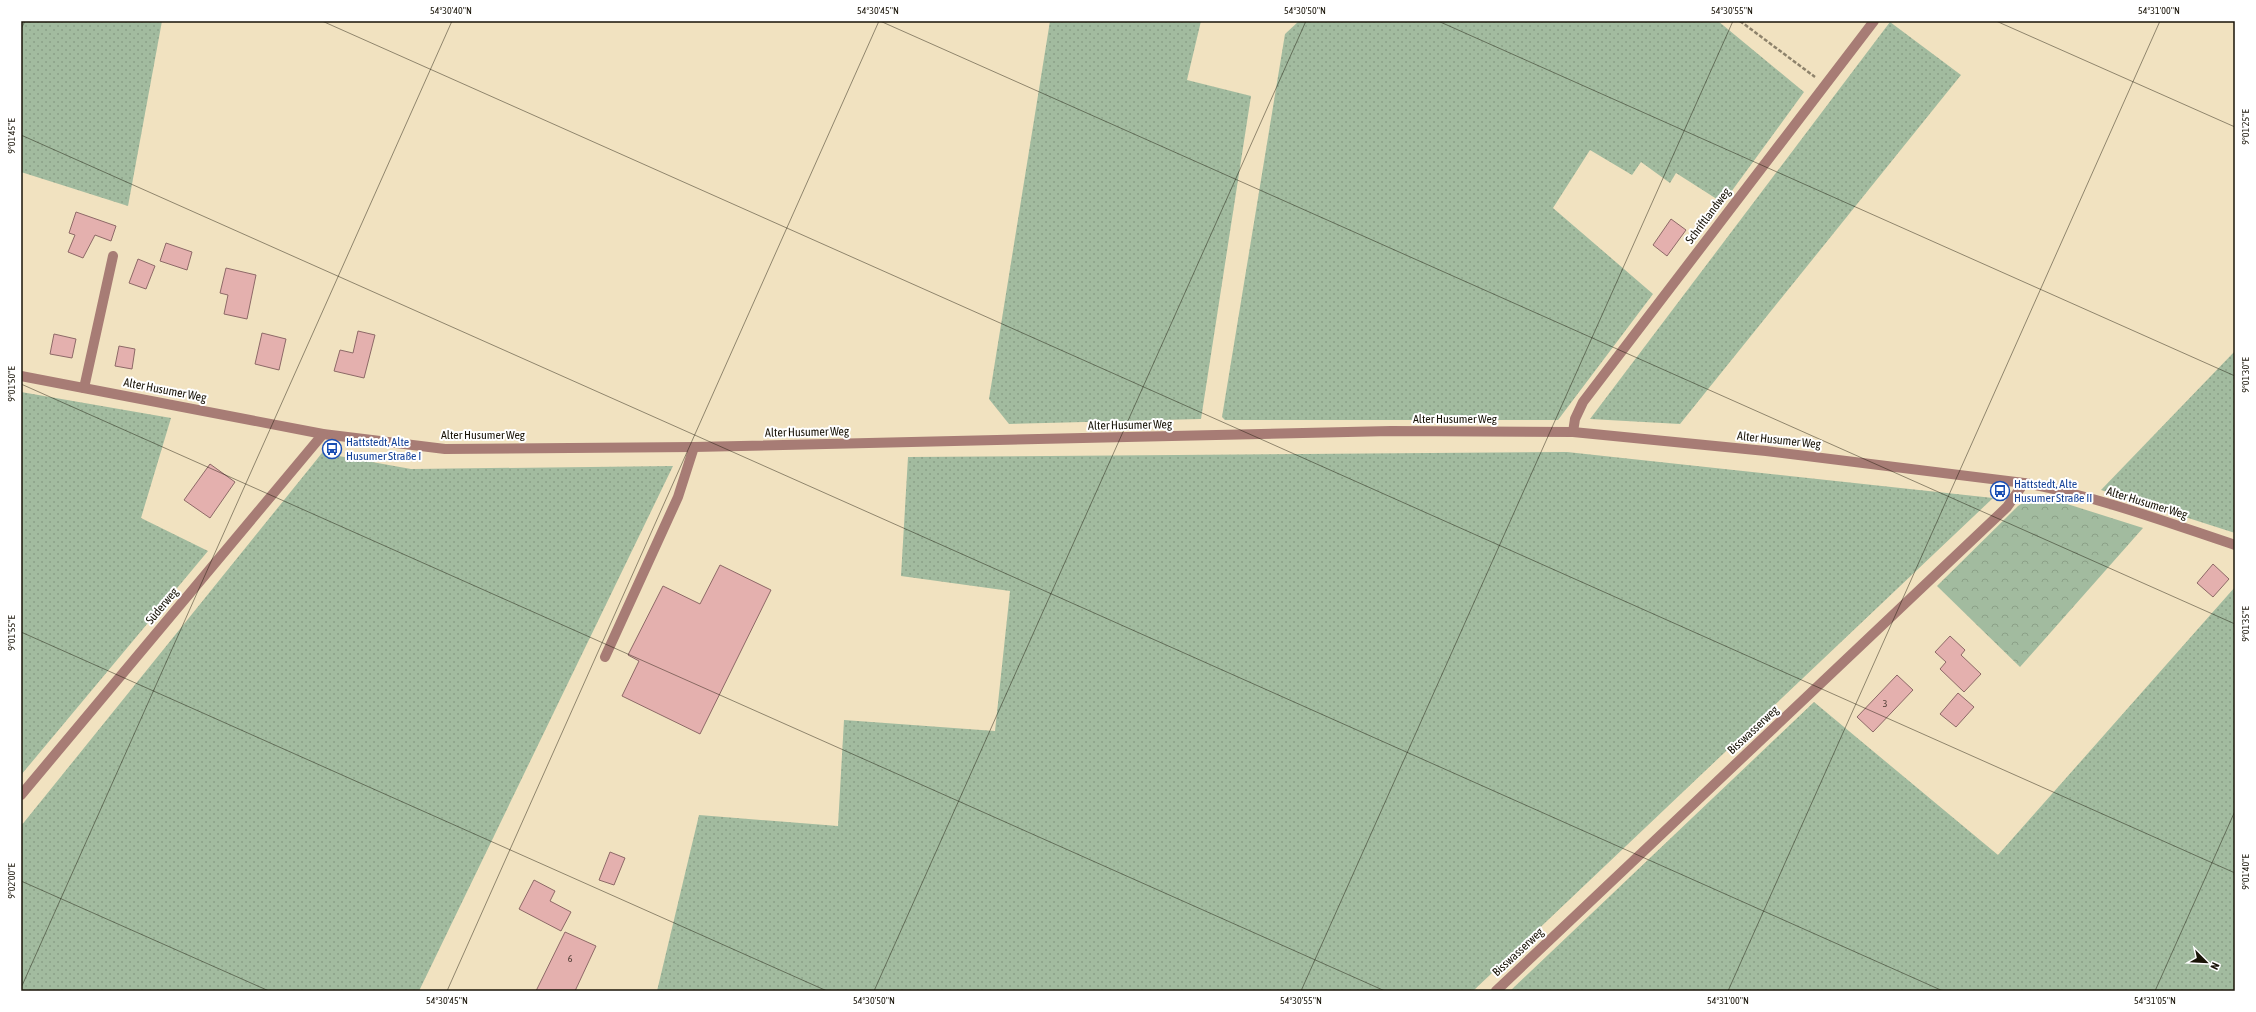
<svg xmlns="http://www.w3.org/2000/svg" width="2256" height="1012" font-family="'Asap Condensed',sans-serif">
<style>
.grass{fill:url(#grass-dots)}
.forest{fill:url(#forest-crowns)}
.building{fill:#e4b0ae;stroke:#8d6967}
.lines{fill:none;stroke-linecap:round;stroke-linejoin:round}
.path{stroke:#8d826b;stroke-width:2.5;stroke-dasharray:4 2;stroke-linecap:butt}
.minor{stroke:#a77c75;stroke-width:10}
.ticks{fill:none;stroke:#181307;stroke-width:1;stroke-opacity:0.45}
.labels{text-anchor:middle;dominant-baseline:central;stroke-width:4;stroke-linejoin:round;paint-order:stroke}
.number-label{font-size:10px;fill:#4b3a31}
.street-label{font-size:12px;fill:#181307;stroke:#fff}
.transit-label{font-size:12px;fill:#164399;stroke:#fff;text-anchor:start}
.neatline{fill:none;stroke:#181307;stroke-width:1.5}
.ticks-label{font-size:10px;text-anchor:middle;fill:#181307}
</style>
<defs>
<pattern id="grass-dots" width="8" height="8" patternUnits="userSpaceOnUse"><rect width="8" height="8" fill="#a2bb9f"/><path d="M2 2h.1M6 6h.1" fill="none" stroke="#8ba087" stroke-width="1.8" stroke-linecap="round"/></pattern>
<pattern id="forest-crowns" width="20" height="18" patternUnits="userSpaceOnUse"><rect width="20" height="18" fill="#a2bb9f"/><path d="M2 6a3 3 0 1 1 6 0M12 15a3 3 0 1 1 6 0" fill="none" stroke="#8ba087"/></pattern>
</defs>
<rect width="100%" height="100%" fill="#f1e2c0"/>
<g class="grass">
<polygon points="21,21 162,21 128,206 21,172"/>
<polygon points="1050,21 1201,21 1187,80 1251,96 1201,419 1009,424 989,399"/>
<polygon points="1299,21 1718,21 1804,92 1723,203 1676,173 1670,183 1641,162 1632,175 1590,150 1553,208 1653,294 1558,420 1225,420 1222,417 1285,34"/>
<polygon points="1890,22 1961,75 1680,424 1590,419"/>
<polygon points="2235,351 2235,533 2101,490"/>
<polygon points="21,392 171,418 141,518 208,551 21,775"/>
<polygon points="1567,452 1993,498 1473,991 657,991 699,815 838,826 844,720 995,731 1010,591 901,576 908,457"/>
<polygon points="322,453 411,469 673,466 419,991 21,991 21,826"/>
<polygon points="2235,587 2235,991 1510,991 1814,702 1998,855"/>
</g>
<polygon class="forest" points="2042,496 2143,528 2020,667 1937,586 2018,506 2026,501"/>
<g class="building">
<polygon points="76,212 116,226 111,241 95,235 83,258 68,252 75,235 69,233"/>
<polygon points="1671,219 1686,230 1667,256 1653,245"/>
<polygon points="166,243 192,252 187,270 160,261"/>
<polygon points="138,259 155,266 146,289 129,283"/>
<polygon points="226,268 256,275 247,319 224,314 228,295 220,293"/>
<polygon points="358,331 375,335 364,378 334,371 340,350 353,353"/>
<polygon points="262,333 286,339 279,370 255,364"/>
<polygon points="54,334 76,339 72,358 50,354"/>
<polygon points="119,346 135,349 132,369 115,366"/>
<polygon points="210,464 235,482 210,518 184,500"/>
<polygon points="2213,564 2229,579 2213,597 2197,583"/>
<polygon points="720,565 771,590 700,734 622,696 639,661 628,655 663,586 700,604"/>
<polygon points="1950,636 1965,650 1961,655 1981,674 1964,692 1940,669 1946,662 1935,652"/>
<polygon points="1897,675 1913,690 1873,732 1857,717"/>
<polygon points="1958,693 1974,707 1956,727 1940,714"/>
<polygon points="610,852 625,858 614,885 599,880"/>
<polygon points="534,880 555,891 550,901 571,912 561,931 519,909"/>
<polygon points="565,932 596,946 575,991 536,991"/>
</g>
<g class="lines">
<polyline class="path" points="1740,21 1815,77"/>
<g class="minor">
<path d="M21,376L323,434L445,449L694,447L1391,431L1573,432L1766,451L2024,483C2096,496 2166,522 2235,545"/>
<polyline points="84,388 113,256"/>
<polyline points="1573,432 1575,419 1583,402 1874,21"/>
<polyline points="605,657 678,497 694,447"/>
<polyline points="21,795 323,434"/>
<polyline points="1496,991 2007,507 2024,483"/>
</g>
</g>
<path class="ticks" d="M322,21L2235,873M880,21L2235,624M1438,21L2235,376M1996,21L2235,127M21,29L25,21M21,135L1943,991M21,384L1385,991M21,632L827,991M21,881L269,991M21,988L452,21M447,991L879,21M874,991L1306,21M1301,991L1733,21M1728,991L2160,21M2155,991L2235,811"/>
<defs>
<g id="bus-ring" transform="scale(1)"><circle r="9.5" fill="#fff" stroke="#1a4fb4" stroke-width="1.5"/><path d="M-5-6H5V4H4V6H2V4H-2V6H-4V4H-5ZM-3.5-4V0h7V-4ZM-3.5 1.2v1.5H-2V1.2ZM2 1.2v1.5H3.5V1.2Z" fill="#1a4fb4"/></g>
</defs>
<g fill-rule="evenodd">
<use href="#bus-ring" x="332" y="449"/>
<use href="#bus-ring" x="2000" y="491"/>
</g>
<g class="labels">
<g class="number-label">
<text x="1885" y="703">3</text>
<text x="570" y="958">6</text>
</g>
<g class="street-label">
<text transform="translate(1708 216) rotate(-53)">Schriftlandweg</text>
<text transform="translate(165 390) rotate(11)">Alter Husumer Weg</text>
<text x="1455" y="419">Alter Husumer Weg</text>
<text transform="translate(1130 425) rotate(-1)">Alter Husumer Weg</text>
<text transform="translate(807 432) rotate(-1)">Alter Husumer Weg</text>
<text x="483" y="435">Alter Husumer Weg</text>
<text transform="translate(1779 440) rotate(6)">Alter Husumer Weg</text>
<text transform="translate(2147 503) rotate(17)">Alter Husumer Weg</text>
<text transform="translate(162 606) rotate(-50)">Süderweg</text>
<text transform="translate(1753 730) rotate(-43)">Bisswasserweg</text>
<text transform="translate(1518 952) rotate(-43)">Bisswasserweg</text>
</g>
<g class="transit-label">
<text x="346" y="442">Hattstedt, Alte<tspan x="346" dy="14">Husumer Straße I</tspan></text>
<text x="2014" y="484">Hattstedt, Alte<tspan x="2014" dy="14">Husumer Straße II</tspan></text>
</g>
</g>
<rect width="2256" height="1012" fill="none" stroke="#ffffff" stroke-width="44"/>
<g transform="translate(2206 962) rotate(114)" stroke="#ffffff" stroke-width="3" paint-order="stroke">
<path d="M0-3L7 15L0 10L-7 15Z" fill="#181307"/>
<text y="-6" font-size="11" font-weight="bold" text-anchor="middle" fill="#181307">N</text>
</g>
<rect x="22" y="22" width="2212" height="968" class="neatline"/>
<g class="ticks-label">
<text x="451" y="14">54°30'40"N</text>
<text x="878" y="14">54°30'45"N</text>
<text x="1305" y="14">54°30'50"N</text>
<text x="1732" y="14">54°30'55"N</text>
<text x="2159" y="14">54°31'00"N</text>
<text transform="translate(2245 127) rotate(-90)" y="4">9°01'25"E</text>
<text transform="translate(11 136) rotate(-90)" y="4">9°01'45"E</text>
<text transform="translate(2245 375) rotate(-90)" y="4">9°01'30"E</text>
<text transform="translate(11 384) rotate(-90)" y="4">9°01'50"E</text>
<text transform="translate(2245 624) rotate(-90)" y="4">9°01'35"E</text>
<text transform="translate(11 633) rotate(-90)" y="4">9°01'55"E</text>
<text transform="translate(2245 872) rotate(-90)" y="4">9°01'40"E</text>
<text transform="translate(11 881) rotate(-90)" y="4">9°02'00"E</text>
<text x="447" y="1004">54°30'45"N</text>
<text x="874" y="1004">54°30'50"N</text>
<text x="1301" y="1004">54°30'55"N</text>
<text x="1728" y="1004">54°31'00"N</text>
<text x="2155" y="1004">54°31'05"N</text>
</g>
</svg>
